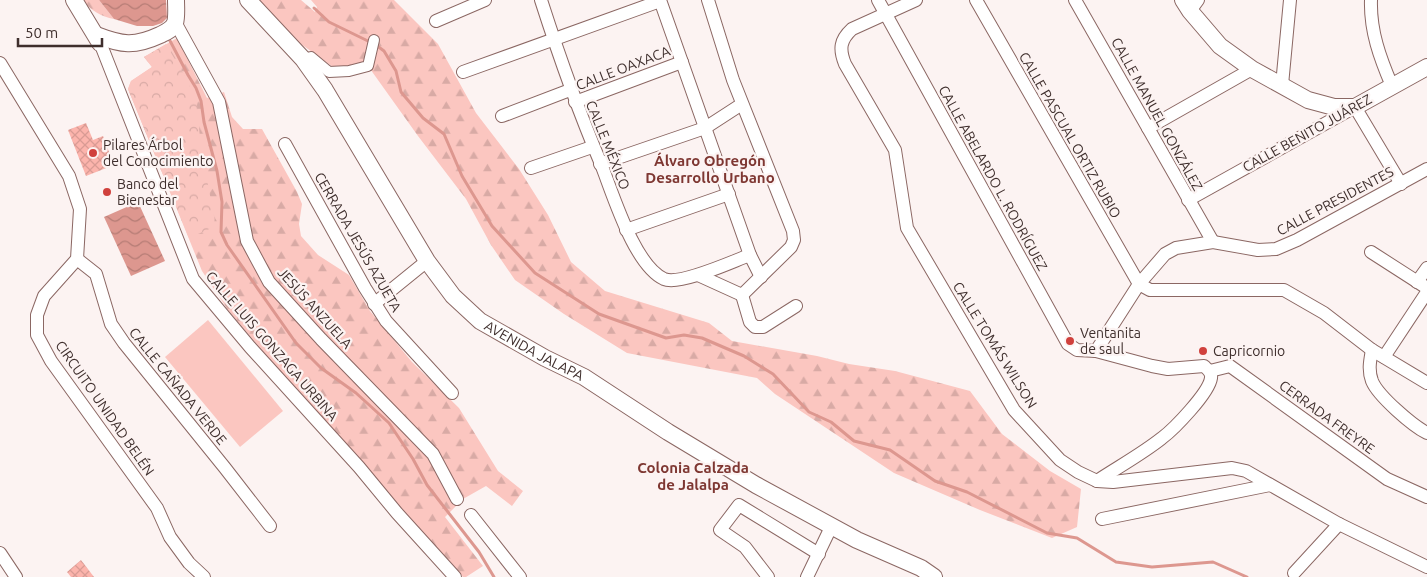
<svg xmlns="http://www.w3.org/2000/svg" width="1427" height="577" font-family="Ubuntu,sans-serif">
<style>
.green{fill:#fbc6c0}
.forest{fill:url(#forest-firs)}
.park{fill:url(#park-crowns)}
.water{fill:url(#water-waves)}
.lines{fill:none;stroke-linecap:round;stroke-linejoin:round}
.stream{stroke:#dd978f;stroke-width:3}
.building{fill:url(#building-cross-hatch)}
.pedestrian-casing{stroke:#8b6763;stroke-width:12}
.minor-casing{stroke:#8b6763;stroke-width:14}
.tertiary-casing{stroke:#8b6763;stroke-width:18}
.pedestrian{stroke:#fff;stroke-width:10}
.minor{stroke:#fff;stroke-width:12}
.tertiary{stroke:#fff;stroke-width:16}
.poi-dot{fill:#d0413d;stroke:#fcf3f2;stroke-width:2}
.labels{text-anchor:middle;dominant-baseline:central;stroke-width:4.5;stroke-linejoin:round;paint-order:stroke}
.street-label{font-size:14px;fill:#3f2f2d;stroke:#fcf3f2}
.poi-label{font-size:14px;fill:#3f2f2d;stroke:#fcf3f2;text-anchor:start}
.neighbourhood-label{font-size:15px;font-weight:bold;fill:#7e3732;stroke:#fcf3f2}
</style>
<defs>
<pattern id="forest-firs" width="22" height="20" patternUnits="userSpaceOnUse" patternTransform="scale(1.25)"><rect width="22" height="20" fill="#fbc6c0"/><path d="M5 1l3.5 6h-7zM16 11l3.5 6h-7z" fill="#d8aaa5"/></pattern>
<pattern id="park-crowns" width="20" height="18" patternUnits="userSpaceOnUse" patternTransform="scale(1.25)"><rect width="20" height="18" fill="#fbc6c0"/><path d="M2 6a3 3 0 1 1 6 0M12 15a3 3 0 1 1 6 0" fill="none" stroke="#d8aaa5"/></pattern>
<pattern id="water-waves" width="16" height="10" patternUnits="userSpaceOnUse" patternTransform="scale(1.25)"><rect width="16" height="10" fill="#dd978f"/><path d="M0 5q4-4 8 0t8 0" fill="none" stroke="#b57c75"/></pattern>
<pattern id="building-cross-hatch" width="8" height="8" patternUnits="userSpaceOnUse" patternTransform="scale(1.25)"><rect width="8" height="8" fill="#fcb4ac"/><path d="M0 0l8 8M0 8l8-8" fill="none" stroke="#d99b94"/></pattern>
</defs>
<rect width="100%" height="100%" fill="#fcf3f2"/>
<polygon class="green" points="208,320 283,411 240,447 165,357"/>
<g class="forest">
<path d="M82,0H99L114,19C101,17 91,10 82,0Z"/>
<polygon points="255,0 301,0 315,12 317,7 311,0 394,0 438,44 476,113 519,169 548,215 571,262 605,291 709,323 732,341 817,356 849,364 895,371 970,391 1002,434 1050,471 1081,489 1077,527 1052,538 980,510 894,473 775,394 757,378 627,353 564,314 515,280 491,245 466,199 418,136 368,66 333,67 294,39"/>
<polygon points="177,38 207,98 224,92 232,117 243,129 262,129 297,192 302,204 299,224 301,236 318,255 349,275 370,311 412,362 459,408 498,471 523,491 512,506 486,486 463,499 445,517 483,566 466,577 463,577 320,420 228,310 202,271 128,89 131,81 152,67 144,57"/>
</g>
<polygon class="park" points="166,44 187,80 197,105 201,149 216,226 189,238 128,89 131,81 152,67 144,57"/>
<g class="water">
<polygon points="99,0 166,0 167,18 162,23 153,26 137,26 114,19"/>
<polygon points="138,202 165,261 131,276 104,217"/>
</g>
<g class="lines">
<g class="stream">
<polyline points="314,8 329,22 370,42"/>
<polyline points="168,37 188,75 196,88 201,101 204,122 217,171 222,202 221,232 227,245 296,343 321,368 356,393 389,423 413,459 427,485 479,552 494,577"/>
<polyline points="376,45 384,51 396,71 401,92 423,118 444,134 462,176 492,226 535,273 599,314 666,338 684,335 702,338 744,356 773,374 809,412 831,422 854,441 890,450 935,481 967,492 1047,533 1077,538 1116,562 1152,567 1213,562 1247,577"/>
</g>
</g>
<g class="building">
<polygon points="86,123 93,140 103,136 114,165 86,176 68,130"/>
<polygon points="81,560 94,577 71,577 67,572"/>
</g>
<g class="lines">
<g class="pedestrian-casing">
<polyline id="pedestrian" points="303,59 311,57 329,72 349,71 368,66 374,40"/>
</g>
<g class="minor-casing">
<g id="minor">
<path d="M541,0C559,56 578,110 601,164C613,194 634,265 664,279C680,286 733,261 750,255"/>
<polyline points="660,0 750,255 761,277"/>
<polyline points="708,0 733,80 793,231 794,240 791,247 742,295"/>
<path d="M878,0L1068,344L1077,350L1096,351L1152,366L1168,369L1204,366C1207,369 1212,372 1211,378C1209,393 1174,429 1162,438C1142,454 1118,467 1097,481"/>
<path d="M916,0L852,29C840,40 839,49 845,64L895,150L907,228L1014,410L1060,460L1078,472L1097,481L1113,482L1232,468L1246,471L1339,524L1427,567"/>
<polyline points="976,0 1139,284 1150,290 1284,290 1324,313 1372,350 1427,383"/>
<polyline points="1075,0 1213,242"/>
<path d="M1371,0C1370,31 1380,58 1392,86"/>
<polyline points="1190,11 1198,0"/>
<polyline points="436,21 485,0"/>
<polyline points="175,22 219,102 247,241 269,282 321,339 433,454 457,499"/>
<polyline points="101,45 193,279 250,347 359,467 397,513 455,577"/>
<polyline points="0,63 69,176 80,209 77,259 44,296 37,315 37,335 51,361 157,508 170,537 189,563 204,577"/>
<polyline points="463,72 660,1"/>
<polyline points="1282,85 1290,0"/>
<polyline points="575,102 682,62"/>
<polyline points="502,116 570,90"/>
<polyline points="1148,128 1252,69"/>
<polyline points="285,144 365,288 386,321 452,393"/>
<polyline points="600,164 705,128 742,104"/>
<polyline points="531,168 592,147"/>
<polyline points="1188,200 1355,107 1401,184"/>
<polyline points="626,230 729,194"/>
<polyline points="1371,252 1427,288"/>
<polyline points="77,259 96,274 111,324 124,343 225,468 270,526"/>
<polyline points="698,275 742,295"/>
<polyline points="1417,282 1427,268"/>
<polyline points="742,295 750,322 755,327 763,327 796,306"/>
<polyline points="374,304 427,261"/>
<path d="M1372,350C1370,361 1368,370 1372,381C1378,396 1413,426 1427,433"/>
<polyline points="1096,351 1139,284 1165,254 1176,248 1213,242 1258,250 1276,249 1297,240 1427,169"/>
<polyline points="1384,357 1427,292"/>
<polyline points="1210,371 1230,366 1387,479 1427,497"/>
<polyline points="471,515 520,577"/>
<polyline points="1102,519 1270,485"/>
<polyline points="0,553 16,577"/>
<polyline points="1294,573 1339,524"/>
<polyline points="768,577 745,547 720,530 739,505 819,554"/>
<polyline points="807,577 832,525"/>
</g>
</g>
<g class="tertiary-casing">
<g id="tertiary">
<polyline points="74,0 100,43"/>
<path id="s1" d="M248,0L303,59L325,90L427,261L453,296L480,321L545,358L584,377L668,432L756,485L857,540L921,568L934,577"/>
<polyline points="1183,0 1190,11 1220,46 1252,69 1308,100 1334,107 1355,107 1427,67"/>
<path d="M96,35C122,45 134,47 160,35C166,32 172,30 175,23C177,17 176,7 176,0"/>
</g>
</g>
<use href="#pedestrian" class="pedestrian"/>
<use href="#minor" class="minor"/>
<use href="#tertiary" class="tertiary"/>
</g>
<g class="poi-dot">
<circle cx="93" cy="153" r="5"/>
<circle cx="107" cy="192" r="5"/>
<circle cx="1070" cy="341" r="5"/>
<circle cx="1203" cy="351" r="5"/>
</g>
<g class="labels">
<g class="street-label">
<text transform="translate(623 68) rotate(-21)">CALLE OAXACA</text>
<text transform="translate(1157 114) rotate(61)">CALLE MANUEL GONZÁLEZ</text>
<text transform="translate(1307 133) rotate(-29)">CALLE BENITO JUÁREZ</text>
<text transform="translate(1070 135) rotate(60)">CALLE PASCUAL ORTIZ RUBIO</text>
<text transform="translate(608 145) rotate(68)">CALLE MÉXICO</text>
<text transform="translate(993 178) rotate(61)">CALLE ABELARDO L. RODRÍGUEZ</text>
<text transform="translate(1335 201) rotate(-28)">CALLE PRESIDENTES</text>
<text transform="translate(358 242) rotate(60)">CERRADA JESÚS AZUETA</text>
<text transform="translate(315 308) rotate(48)">JESÚS ANZUELA</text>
<text transform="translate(995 345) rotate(58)">CALLE TOMÁS WILSON</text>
<text transform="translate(272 346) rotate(49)">CALLE LUIS GONZAGA URBINA</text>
<text stroke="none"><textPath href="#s1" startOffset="460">AVENIDA JALAPA</textPath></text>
<text transform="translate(178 386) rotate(51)">CALLE CAÑADA VERDE</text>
<text transform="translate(105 408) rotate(55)">CIRCUITO UNIDAD BELÉN</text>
<text transform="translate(1327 417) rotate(36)">CERRADA FREYRE</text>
</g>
<g class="poi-label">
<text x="103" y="145">Pilares Árbol<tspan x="103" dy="16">del Conocimiento</tspan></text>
<text x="117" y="184">Banco del<tspan x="117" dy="16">Bienestar</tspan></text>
<text x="1080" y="333">Ventanita<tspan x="1080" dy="16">de saul</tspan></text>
<text x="1213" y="351">Capricornio</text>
</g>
<g class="neighbourhood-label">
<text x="710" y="160">Álvaro Obregón<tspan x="710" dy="17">Desarrollo Urbano</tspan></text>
<text x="693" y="467">Colonia Calzada<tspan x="693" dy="17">de Jalalpa</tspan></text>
</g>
</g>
<path d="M18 38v8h84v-8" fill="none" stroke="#3f2f2d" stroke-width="2.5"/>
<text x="25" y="38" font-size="15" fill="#3f2f2d" stroke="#fcf3f2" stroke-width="4" paint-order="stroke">50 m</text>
</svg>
